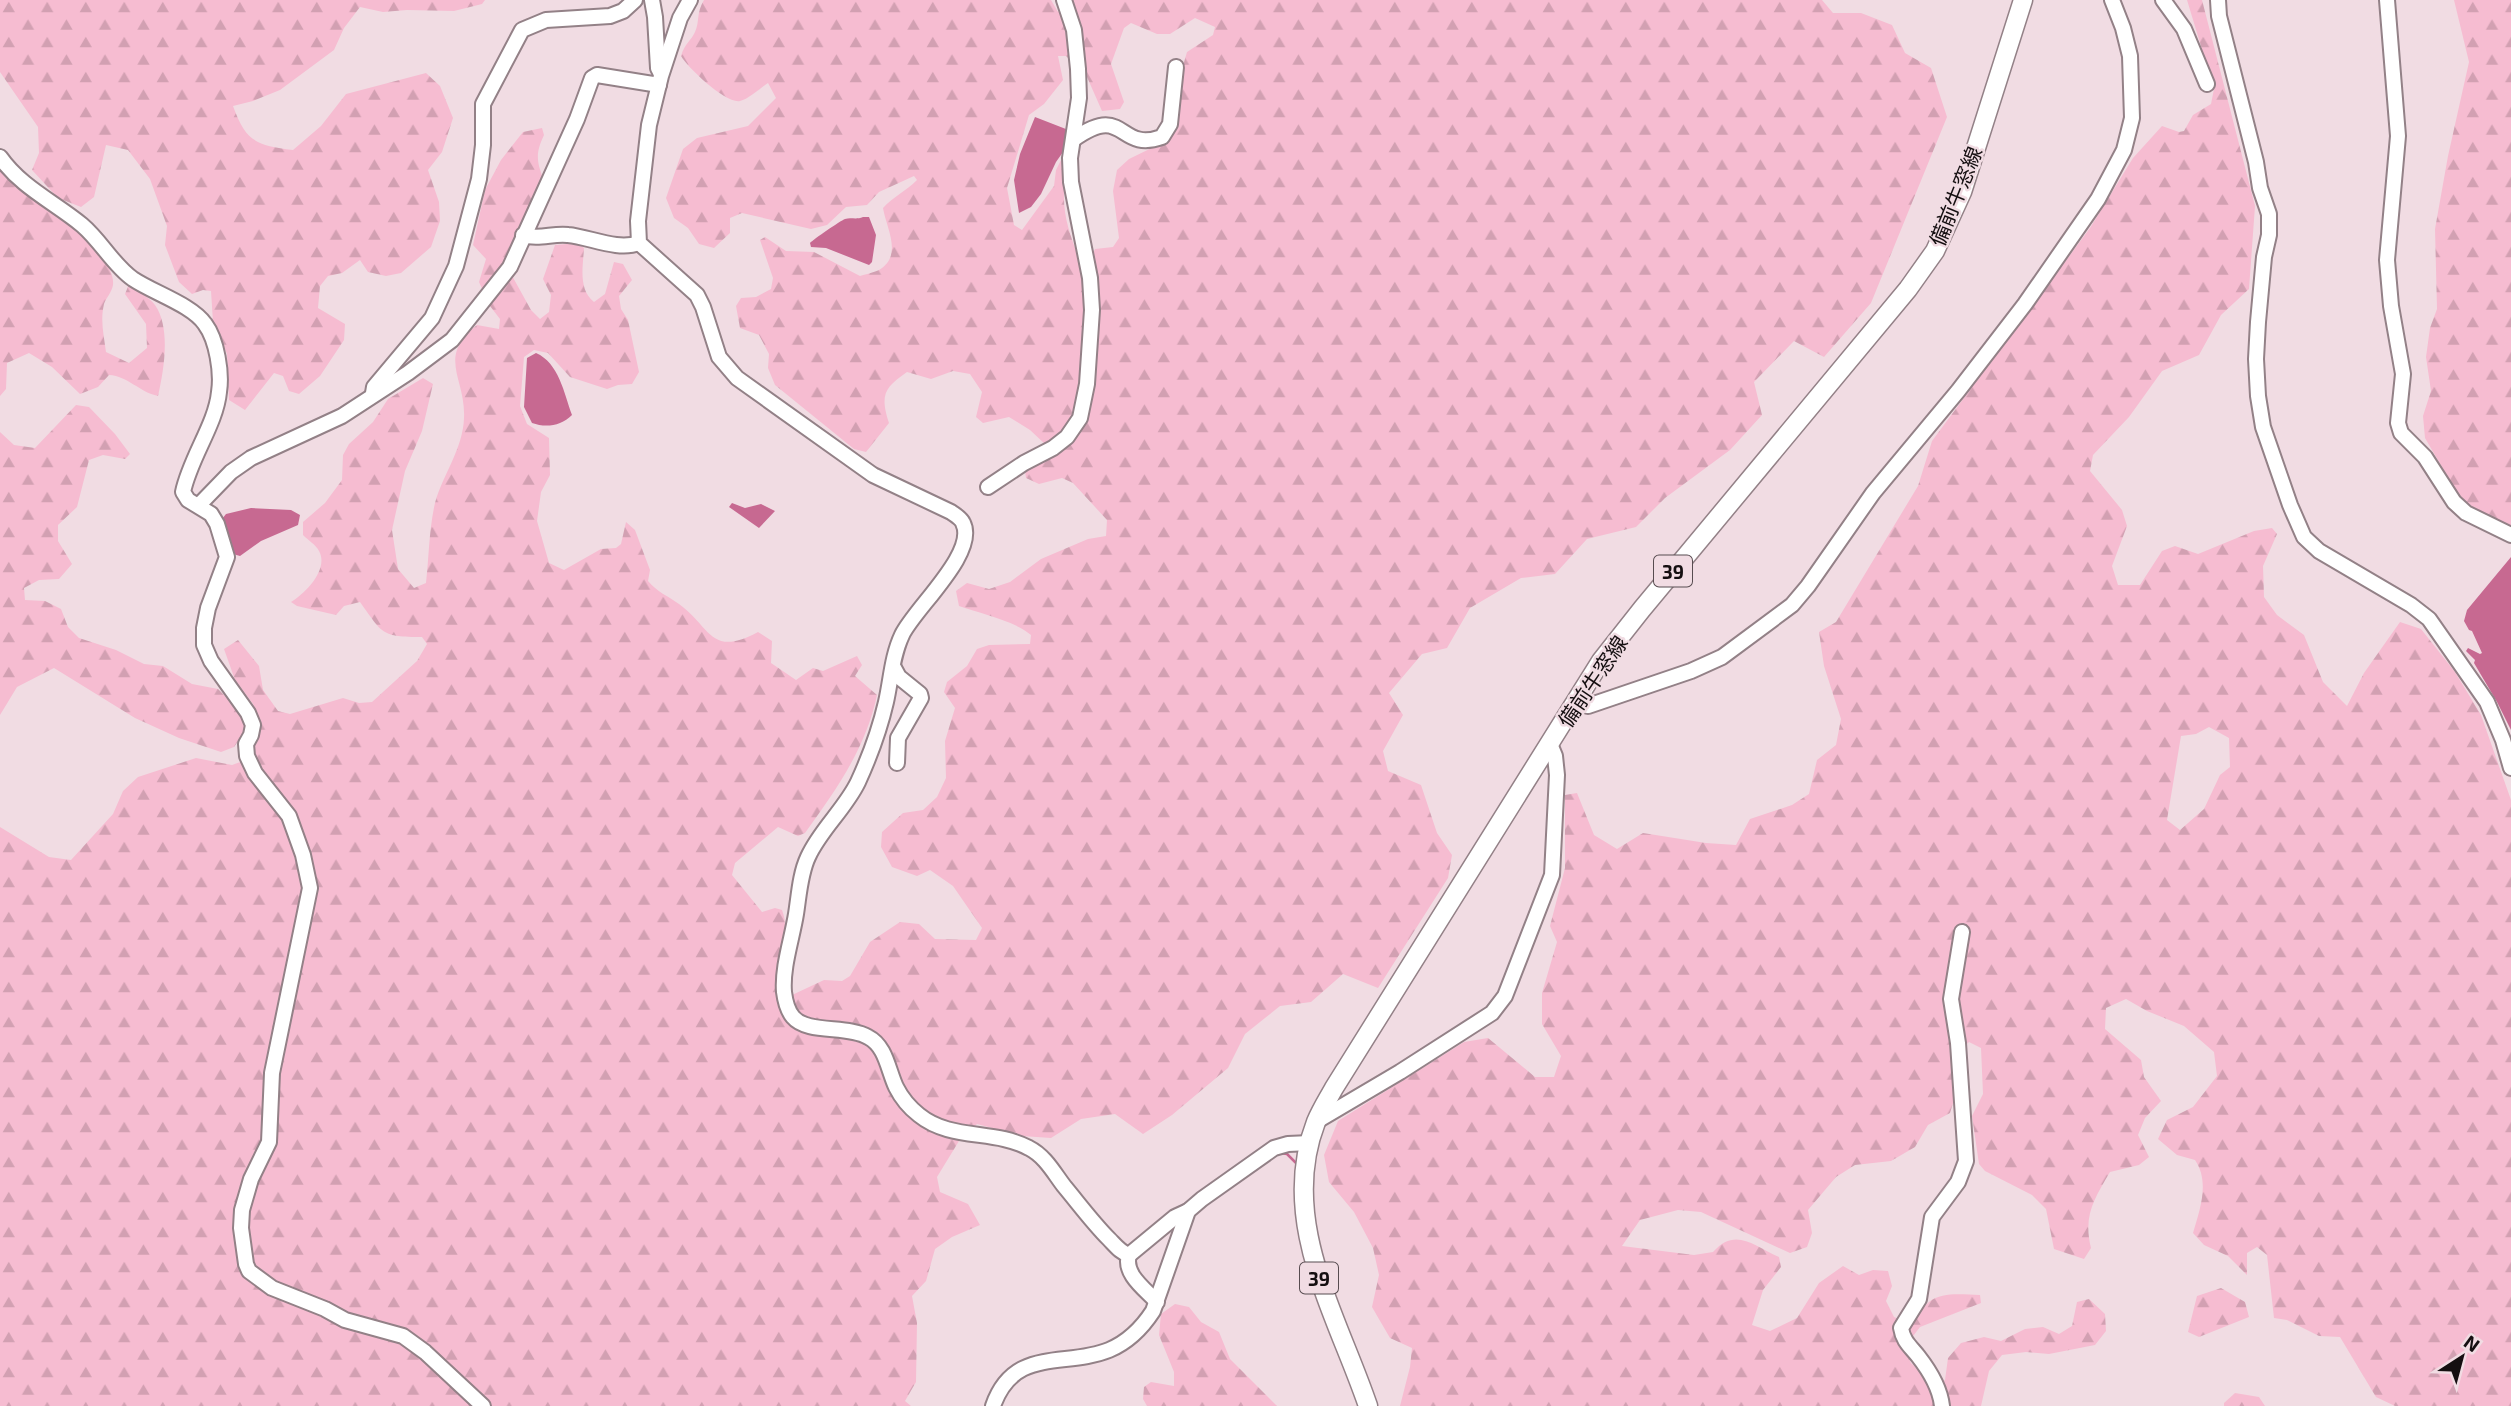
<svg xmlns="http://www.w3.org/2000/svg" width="2511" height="1406" font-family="'Exo 2','Noto Sans JP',sans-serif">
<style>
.forest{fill:url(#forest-firs);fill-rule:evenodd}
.water{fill:#c76991}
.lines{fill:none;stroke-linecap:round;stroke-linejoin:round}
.stream{stroke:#c76991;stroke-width:2.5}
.minor-casing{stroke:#938187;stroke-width:18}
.major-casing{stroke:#938187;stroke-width:21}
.minor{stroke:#fff;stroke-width:14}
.major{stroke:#fff;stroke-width:18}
.labels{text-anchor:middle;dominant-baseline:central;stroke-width:5;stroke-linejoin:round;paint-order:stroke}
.shield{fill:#f1dce3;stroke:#574c50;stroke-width:2}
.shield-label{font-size:19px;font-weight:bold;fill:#150f11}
.street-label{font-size:21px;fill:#150f11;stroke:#f1dce3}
</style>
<defs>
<pattern id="forest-firs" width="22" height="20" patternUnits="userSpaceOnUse" patternTransform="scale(1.75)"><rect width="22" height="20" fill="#f6bcd1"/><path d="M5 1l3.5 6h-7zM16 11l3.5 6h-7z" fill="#d2a0b2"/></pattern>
</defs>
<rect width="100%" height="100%" fill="#f1dce3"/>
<g class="forest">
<path d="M0,0H485L482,4L454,11L407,10L383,12L360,7L344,28L334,50L280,90L253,101L233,106C246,142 256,145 293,150L321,126L346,94L426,73L440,86L453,118L442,152L428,170L439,202L440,221L431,247L401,273L386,276L368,272L360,260L342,273L328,276L320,286L318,308L345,324L344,340L320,376L299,394L289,391L283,376L274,373L245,410L229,400L227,354L213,322L211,291L203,290L192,294L179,282L165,245L167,226L150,179L128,150L106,145L94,197L81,207L58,198L32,170L39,153L38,127L0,72Z"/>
<path d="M704,0H1051L1058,12L1067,0H1822L1833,13H1861L1892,25L1905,53L1931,68L1947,117L1871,303L1824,357L1794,341L1754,382L1762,415L1730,450L1665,498L1636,527L1587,539L1555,574L1521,578L1470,608L1447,648L1422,654L1389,693L1403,715L1383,751L1388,771L1421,785L1437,833L1452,855L1448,878L1378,988L1343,974L1311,1002L1280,1006L1245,1034L1228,1068L1172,1115L1143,1134L1115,1114L1081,1119L1051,1138L1022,1136L977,1124L959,1141L937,1177L940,1192L968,1204L980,1225L952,1237L935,1249L926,1281L912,1296L917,1323L916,1382L905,1401L911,1406H0V827L49,857L71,860L113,814L123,791L138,777L196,758L232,765L243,761L256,740L259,724L253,704L235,680L224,649L238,640L259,666L263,690L278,711L290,714L343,698L359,703L372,702L417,661L427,644L422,637C381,637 383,634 360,602L344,606L336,615L297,606L291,602C306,593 329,569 319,551C316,545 308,540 303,535V522L325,503L342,480L343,455L349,444L373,422L388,399L423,378L433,384L422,431L405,471L392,530L398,569L414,588L426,583C429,557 429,529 435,503C443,474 463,449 464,418C466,377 436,358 477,325L499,329L500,319L490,306L479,282L486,259L473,245L485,190L501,160L523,132L542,128L544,135C536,152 536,160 543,178L530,204L506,265L531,310L540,319L549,312L551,295L543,279L555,245L578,243L584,248C583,267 578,289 594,302L605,294L614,262L623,264L632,280L619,296L621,309L628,320L639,372L632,384L618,385L607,389L570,377L548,353L534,350L524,357L520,406L527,424L549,438L550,475L541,492L537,521L549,563L564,570L601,549L616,548L621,544L626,522L635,530L650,570L648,581C657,592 668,596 679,604C711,627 710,658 758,632L772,641L771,663L796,680L813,668L823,671L857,656L862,665L855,676L877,695C866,748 836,790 805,833L798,836L778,827L735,863L732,875L762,912L775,908L782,910C792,935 774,959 778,986L792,995L824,980L842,981L850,976L870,942L900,922L919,924L935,939L976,940L982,928L953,886L930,870L917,876L892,867L881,847L882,832L903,813L923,810L937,797L946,778L945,741L955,708L944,692L947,682L967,666L977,649L989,645L1030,644L1031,635C1013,620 981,614 959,606L956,591L967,583L989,589L1010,582L1041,559L1088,539L1106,536L1107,520L1073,483L1062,478L1039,484L1026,478L1025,471L1046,445L1030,430L1009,417L983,423L976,417L982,392L970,374L953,371L931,379L907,372C884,388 880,395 889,423L866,452L854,449L775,385L768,368L769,354L759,335L740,328L736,306L741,298L756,297L771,289L773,278L760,240L765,237L786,251L814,252L860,276C866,274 877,272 882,268C902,253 886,227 883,208C893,197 906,191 917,180L914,176L879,192L867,205L846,207L827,225L811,229L742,213L730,218V233L714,248L699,244L688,228L674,218L666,198L683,149L697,138L748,126L776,98L768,83C760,88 749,99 740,101C726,104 688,68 681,56C685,43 691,41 695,32C700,21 696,13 704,0ZM1195,18L1215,27L1213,35L1187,52L1180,76L1178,128L1170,139L1129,159L1117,170L1113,191L1119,238L1113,247L1095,249L1091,258L1080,260C1071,239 1063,216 1064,193C1065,182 1068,169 1061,160L1056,170L1054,186L1022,230L1014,225L1007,188L1029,115L1044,104L1063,80L1058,56H1066L1087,77L1102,111L1120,109L1124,102L1111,64L1124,28L1131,23L1157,34H1170Z"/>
<path d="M2187,0H2202L2255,206L2249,289L2221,315L2199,355L2162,371L2129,417L2093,455L2090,471L2122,510L2127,526L2112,566L2118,585H2140L2162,551L2175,546L2198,554L2254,531L2272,528L2277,534L2263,566L2264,597L2277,615L2304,635L2323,682L2347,706L2364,673L2400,622L2421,629L2455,672L2481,715L2511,800V1406H2395L2376,1397L2340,1337L2319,1336L2287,1320L2274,1318L2267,1255L2257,1247L2247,1253V1275L2228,1256L2204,1245L2193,1233C2200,1209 2210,1182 2195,1160L2177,1155L2158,1139L2167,1120L2193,1107L2217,1076L2214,1052L2184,1026L2147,1011L2126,999L2106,1008L2105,1029L2141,1060L2144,1077L2161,1101L2145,1118L2138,1135L2149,1157L2139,1165L2110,1172C2094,1199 2083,1216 2091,1248L2084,1259L2054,1249L2046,1209L2032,1195L1985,1171L1979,1164L1972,1116L1983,1094L1981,1048L1969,1042L1954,1056V1100L1950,1113L1928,1125L1915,1147L1891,1161L1855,1165L1836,1177L1808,1210L1812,1233L1807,1247L1790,1253L1701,1212L1678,1210L1640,1220L1622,1246L1694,1255L1713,1252C1735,1227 1753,1245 1779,1257L1781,1267L1763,1290L1752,1325L1770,1331L1797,1318L1819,1283L1843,1266L1859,1275L1873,1270L1888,1271L1892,1286L1886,1301L1894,1317L1909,1323C1918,1316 1923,1307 1929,1302C1943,1291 1964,1295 1980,1295L1981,1303L1920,1327L1904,1348L1911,1363L1935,1385L1945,1380L1948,1358L1961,1343L1984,1337L2001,1341L2025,1329L2043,1327L2059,1334L2072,1326L2077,1302L2089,1299L2105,1314L2106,1331L2095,1345L2049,1354L2026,1352L2002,1355L1989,1371L1981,1406H1400L1410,1367L1412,1348L1390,1338L1372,1307L1379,1275L1373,1248L1354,1212L1329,1182L1324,1155L1338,1121L1464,1042L1488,1038L1535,1077H1554L1561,1056L1542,1024V993L1557,942L1550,926L1565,868V795L1577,793L1594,835L1617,849L1643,833L1706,843L1736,845L1750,819L1792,805L1809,794L1817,760L1836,745L1841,719L1824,666L1819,632L1836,622L1918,486L1932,441L2090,228L2133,158L2162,126L2179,132L2184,131L2193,115L2211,104L2214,89ZM2209,727L2229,738L2230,767L2220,775L2204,809L2180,830L2167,820L2181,736L2196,734Z"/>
<polygon points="2454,0 2511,0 2511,544 2483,526 2460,498 2425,438 2423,416 2431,391 2426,357 2430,328 2437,309 2435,229 2448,156 2469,62"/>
<path d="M0,170L5,177C31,197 117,251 113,285C112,292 106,298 104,304C100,321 104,336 106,352L129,363L147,348L146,324L125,294L129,284C137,290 149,297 155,305C171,328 164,370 158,396C139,392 128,376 109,375L98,387L80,394L52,367L29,353L7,363L6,389L0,396Z"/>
<polygon points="76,405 89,407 115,434 130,454 125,459 103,455 89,460 77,507 58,525 58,541 72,564 59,579 39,580 24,588 25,600 45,601 61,609 68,627 79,638 116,650 144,664 163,666 192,684 218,689 239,710 246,730 234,747 221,752 179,738 135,718 54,668 17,687 0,715 0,432 14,445 35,448"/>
<polygon points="2221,1288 2245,1302 2249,1317 2199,1337 2188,1332 2197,1296"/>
<polygon points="1175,1304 1189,1307 1201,1322 1219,1332 1230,1359 1277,1406 1147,1406 1143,1399 1144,1387 1151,1382 1174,1386 1174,1372 1159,1335 1161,1314"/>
<polygon points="2235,1393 2259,1397 2265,1406 2224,1406 2224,1403"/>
</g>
<g class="water">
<polygon points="1035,117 1071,131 1070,142 1056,162 1041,194 1031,207 1019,213 1014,180 1020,154"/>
<path d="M863,217H869L876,235L872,262L869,265L826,248L811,247L810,243C814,239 840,221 845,219C851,217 856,220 863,217Z"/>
<path d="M536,353C559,363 564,393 572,415C561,426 546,428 532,423L524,407L527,358Z"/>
<polygon points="732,503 745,508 761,504 775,511 759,528 729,507"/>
<polygon points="251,508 291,510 300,515 298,525 261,541 240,556 233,554 222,519 226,514"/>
<polygon points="2511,557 2511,730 2497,702 2474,663 2475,660 2466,651 2468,648 2480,654 2482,653 2472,631 2469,630 2464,621 2467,610"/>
</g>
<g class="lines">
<polyline class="stream" points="1280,1153 1287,1154 1297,1164"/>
<g class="minor-casing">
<g id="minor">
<polyline points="652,0 655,17 658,68 661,74"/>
<path d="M690,0L680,18L661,76L649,125L638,221L639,243L697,295L703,307L719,357L737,378L873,475L951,512C955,515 961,518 963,523C978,553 914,609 902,635C892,656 891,680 886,702C880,728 869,758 858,782C845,809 820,830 808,857C800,874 799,895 796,914C792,939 782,967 784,992C785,1000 788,1011 793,1017C807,1034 848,1025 868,1037C886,1046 888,1070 896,1087C901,1097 910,1108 919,1115C951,1141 994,1129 1029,1148C1045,1156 1054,1173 1064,1186C1079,1204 1093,1223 1109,1239C1115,1245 1121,1253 1129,1255L1175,1217L1188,1211"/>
<polyline points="2163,0 2184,29 2207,84"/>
<polyline points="2218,0 2219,16 2256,162 2260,188 2269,214 2269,235 2264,257 2258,322 2256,359 2258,396 2263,427 2290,505 2304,537 2319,551 2411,605 2429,619 2487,702 2503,740 2511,768"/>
<polyline points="2387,0 2398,136 2387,260 2391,306 2403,374 2398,423 2401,433 2425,457 2454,502 2466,513 2511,535"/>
<path d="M1074,139C1126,102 1117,153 1162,137L1170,124L1176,67"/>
<path d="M0,157C21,187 54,202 82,225C101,241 113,265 133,279C154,293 192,305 205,324C217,340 222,373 219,392C216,424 190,458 183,492L188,500L211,514L217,524L227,557L208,608L204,628V645L211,661L248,713L253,725L251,735L246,744L247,756L255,773L289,816L303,855L310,888L272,1073L269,1142L251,1179L242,1210L241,1228L246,1264L249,1271L272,1288L325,1309L345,1320L403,1336L425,1352L483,1406"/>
<path d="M523,235C539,240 553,233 568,235C590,237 617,251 639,243"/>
<polyline points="373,393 374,387 432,318 456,266 479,179 483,145 483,104 522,30 546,20 610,16 623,11 635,0"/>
<polyline points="988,487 1024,463 1053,448 1067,437 1080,418 1087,384 1092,310 1090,278 1071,182 1070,158 1079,98 1078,69 1074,30 1064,0"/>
<polyline points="199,505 231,472 251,458 342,416 408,373 452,340 510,267 577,119 592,78 597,75 659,85"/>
<polyline points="893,666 899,677 920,694 921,698 898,738 897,763"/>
<polyline points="1576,702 1588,706 1691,671 1722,657 1792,605 1808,586 1873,493 1958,391 2025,304 2098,199 2124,150 2132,118 2130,56 2123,28 2112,0"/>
<polyline points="1317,1121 1400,1072 1492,1013 1505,996 1552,875 1557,775 1555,756 1550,744"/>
<path d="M1129,1255C1123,1274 1145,1289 1157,1302"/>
<path d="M993,1406C1014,1346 1065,1368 1109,1350C1128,1342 1142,1328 1153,1311L1188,1211L1202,1199L1274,1148L1288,1144L1310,1143"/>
<path d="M1942,1406C1940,1388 1929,1370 1918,1356C1910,1346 1903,1341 1901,1328L1919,1299L1932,1217L1958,1182L1966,1161L1958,1043L1951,999L1962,932"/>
</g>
</g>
<g class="major-casing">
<path id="major" d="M1368,1406C1337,1315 1278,1220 1316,1122C1321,1110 1328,1099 1334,1088L1601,661L1642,609L1908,289L1935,251L1962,192L2023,0"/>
</g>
<use href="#minor" class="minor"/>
<use href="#major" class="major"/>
</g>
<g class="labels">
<g class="shield">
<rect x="1654" y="555.5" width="38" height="31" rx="5"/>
<rect x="1300" y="1262.5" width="38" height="31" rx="5"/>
</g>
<g class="shield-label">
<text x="1673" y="571">39</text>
<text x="1319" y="1278">39</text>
</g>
<g class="street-label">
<text transform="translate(1955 196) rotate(-68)">備前牛窓線</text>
<text transform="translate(1592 681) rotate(-56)">備前牛窓線</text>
</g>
</g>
<g transform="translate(2462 1357) rotate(36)" stroke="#f1dce3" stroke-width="5" paint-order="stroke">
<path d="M0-5L12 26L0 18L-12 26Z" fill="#150f11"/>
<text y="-10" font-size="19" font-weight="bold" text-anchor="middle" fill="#150f11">N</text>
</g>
</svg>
